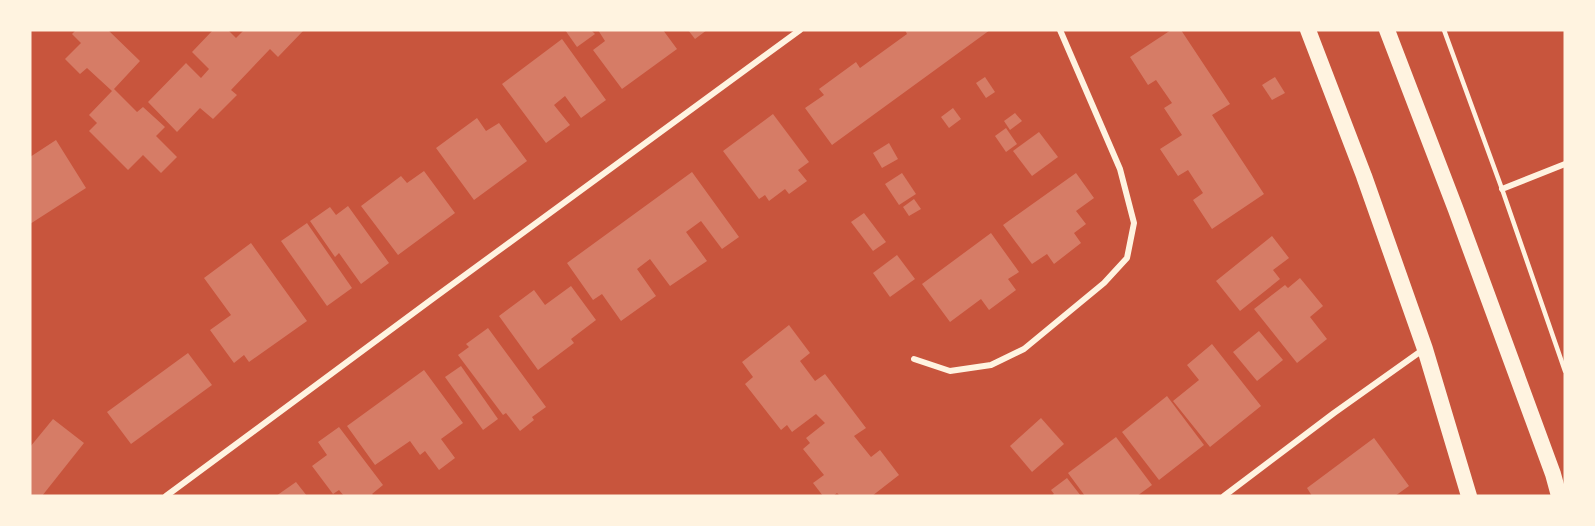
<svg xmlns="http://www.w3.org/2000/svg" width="1595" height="526" font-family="Signika,sans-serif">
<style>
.building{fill:#d67c66}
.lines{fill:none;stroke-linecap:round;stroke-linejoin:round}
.service{stroke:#fff3e0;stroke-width:4.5}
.minor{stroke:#fff3e0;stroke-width:6}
.trunk{stroke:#fff3e0;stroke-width:16}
</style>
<rect width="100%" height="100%" fill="#c8553d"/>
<g class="building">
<polygon points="76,30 108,30 140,61 114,89 137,112 143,107 165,127 156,136 177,157 161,173 143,155 128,170 89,131 97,123 89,115 112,91 87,68 80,74 65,59 81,43 72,34"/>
<polygon points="213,30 228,30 236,38 244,30 304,30 278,57 270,49 231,90 237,95 213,119 200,108 177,132 148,102 186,63 201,78 209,69 192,52"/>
<polygon points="565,30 591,30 595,34 577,47"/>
<polygon points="598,30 663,30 677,49 622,89 593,50 605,41"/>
<polygon points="688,30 707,30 695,39"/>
<polygon points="905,30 990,30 832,145 805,108 824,95 819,89 856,62 860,68 907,34"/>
<polygon points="1171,30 1181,30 1230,104 1212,115 1264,194 1212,229 1193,200 1203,193 1188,170 1178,176 1160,149 1182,135 1164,108 1172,103 1156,80 1148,85 1130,57"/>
<polygon points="562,39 606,100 581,118 565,96 554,105 570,125 546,143 502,84"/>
<polygon points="985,77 995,92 986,98 976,83"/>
<polygon points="1275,77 1285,93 1272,100 1262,85"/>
<polygon points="953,108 961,119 949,128 941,117"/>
<polygon points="1015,113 1022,121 1010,130 1004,121"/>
<polygon points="773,114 809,162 798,170 807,181 789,194 785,189 769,201 765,195 759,199 723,151"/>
<polygon points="477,118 486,131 499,123 527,161 474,200 436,148"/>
<polygon points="1006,128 1017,144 1006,152 995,136"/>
<polygon points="1039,132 1058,157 1032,176 1013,151"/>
<polygon points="56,140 86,188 30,224 30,157"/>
<polygon points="889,143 898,159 882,168 873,153"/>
<polygon points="424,171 455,213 398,255 361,206 401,176 407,183"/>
<polygon points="692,172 739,237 722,249 701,221 686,232 707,261 670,286 650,259 637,269 656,296 621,321 602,294 593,300 567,263"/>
<polygon points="902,173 916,194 899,205 885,184"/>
<polygon points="1076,173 1094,198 1076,211 1086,224 1074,233 1081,243 1054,264 1047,254 1032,264 1003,225"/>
<polygon points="914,199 921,209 909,216 903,207"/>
<polygon points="348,206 389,263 361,284 339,253 335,257 310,221 330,207 336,215"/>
<polygon points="864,213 886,242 873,251 851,222"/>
<polygon points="307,223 352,288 327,306 281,241"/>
<polygon points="991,233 1019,272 1008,279 1016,290 989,310 981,299 950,322 922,284"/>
<polygon points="1272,236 1289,258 1273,270 1280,279 1240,311 1216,281"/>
<polygon points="251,243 307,321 249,362 244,355 234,363 210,330 231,315 204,278"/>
<polygon points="897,255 915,279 890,297 873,273"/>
<polygon points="1300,278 1323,306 1310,317 1327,339 1297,363 1254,309 1285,285 1288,288"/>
<polygon points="571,286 596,320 571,339 574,343 538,370 499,316 534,290 545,305"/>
<polygon points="789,325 810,353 800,361 815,381 825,374 866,428 854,436 871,457 880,450 899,475 872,496 840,496 837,493 833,496 823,496 813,483 824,475 803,449 810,443 806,438 825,423 816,414 792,432 787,425 781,430 745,384 753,377 742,362"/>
<polygon points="488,328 546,407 532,417 534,420 520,431 506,413 503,415 458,355 469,347 466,344"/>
<polygon points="1259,331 1283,360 1257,381 1233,352"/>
<polygon points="1212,344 1261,406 1210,447 1173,401 1199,380 1187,365"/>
<polygon points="188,353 212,385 131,444 107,412"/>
<polygon points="461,366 498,419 483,430 445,377"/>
<polygon points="424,370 463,423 441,439 455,458 439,470 425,451 420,455 410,441 375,465 347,426"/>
<polygon points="1167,396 1204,445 1159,480 1122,432"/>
<polygon points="1041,418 1064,444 1032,472 1010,446"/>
<polygon points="53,419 84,443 42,496 30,496 30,447"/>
<polygon points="339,427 383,485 372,494 374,496 344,496 339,490 333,494 312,466 327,455 318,442"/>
<polygon points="1116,437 1152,485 1137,496 1085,496 1068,473"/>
<polygon points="1374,438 1409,486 1395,496 1312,496 1307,488"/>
<polygon points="1067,478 1081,496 1051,496 1054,494 1051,490"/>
<polygon points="296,482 307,496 276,496"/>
</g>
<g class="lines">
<polyline class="service" points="1444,30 1502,189 1565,371"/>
<g class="minor">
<polyline points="1502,189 1565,164"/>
<polyline points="914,359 950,371 991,365 1024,349 1104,283 1127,258 1134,223 1120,169 1060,30"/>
<polyline points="166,496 431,300 800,30"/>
<polyline points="1224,496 1334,413 1424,349"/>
</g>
<g class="trunk">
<polyline points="1308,30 1364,176 1425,349 1469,496"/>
<polyline points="1387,30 1456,210 1553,474 1559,496"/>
</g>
</g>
<rect width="1595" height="526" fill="none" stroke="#fff3e0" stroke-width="63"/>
</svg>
